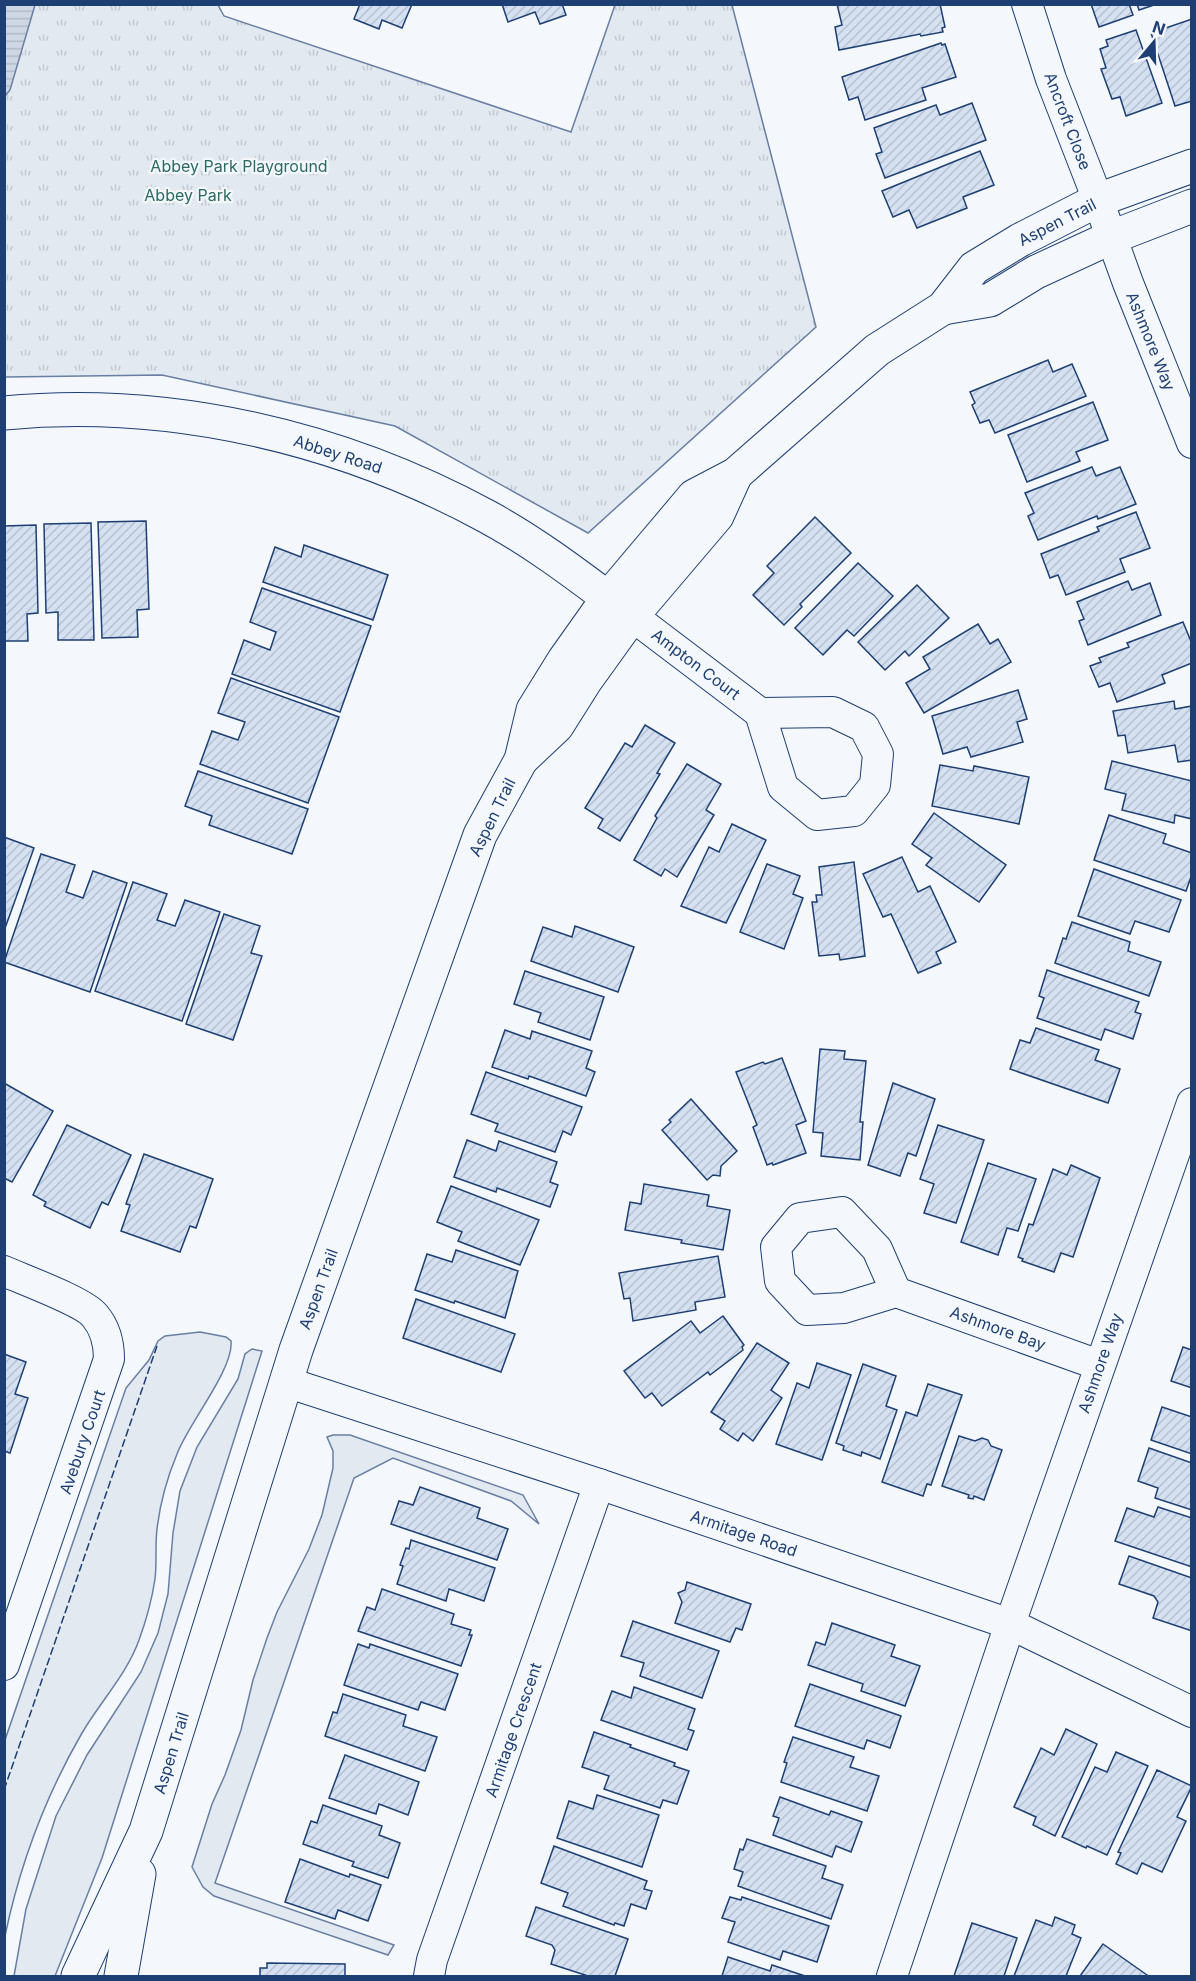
<svg xmlns="http://www.w3.org/2000/svg" width="1196" height="1981" font-family="Inter,sans-serif">
<style>
.green{fill:#e3e9f0;stroke:#687fa3;stroke-width:1.5}
.park{fill:url(#park-tufts);stroke:#687fa3;stroke-width:1.5}
.water{fill:url(#water-rules);stroke:#687fa3;stroke-width:1.5}
.building{fill:url(#building-hatch);stroke:#1d3f73;stroke-width:1.5}
.lines{fill:none;stroke-linecap:round;stroke-linejoin:round}
.street-casing{stroke:#1d3f73;stroke-width:32}
.secondary-casing{stroke:#1d3f73;stroke-width:35}
.street{stroke:#f4f7fb;stroke-width:30}
.secondary{stroke:#f4f7fb;stroke-width:33}
.fence{stroke:#1d3f73;stroke-width:1.5;stroke-dasharray:8 3;stroke-linecap:butt}
.labels{text-anchor:middle;dominant-baseline:central;stroke-width:4.5;stroke-linejoin:round;paint-order:stroke}
.street-label{font-size:16px;fill:#1d3f73;stroke:#f4f7fb}
.park-label{font-size:16px;fill:#2c6c60;stroke:#f4f7fb}
</style>
<defs>
<pattern id="park-tufts" width="24" height="20" patternUnits="userSpaceOnUse" patternTransform="scale(1.5)"><rect width="24" height="20" fill="#e3e9f0"/><path d="M3 7l-1-3M5 7V3M7 7l1-3M15 17l-1-3M17 17v-4M19 17l1-3" fill="none" stroke="#c2c9d1"/></pattern>
<pattern id="water-rules" width="6" height="5" patternUnits="userSpaceOnUse" patternTransform="scale(1.5)"><rect width="6" height="5" fill="#cfd7e4"/><path d="M0 2.5h6" fill="none" stroke="#b1bac7"/></pattern>
<pattern id="building-hatch" width="6" height="6" patternUnits="userSpaceOnUse" patternTransform="scale(1.5)"><rect width="6" height="6" fill="#d5e0f0"/><path d="M-1 1l2-2M0 6l6-6M5 7l2-2" fill="none" stroke="#b6c1d1"/></pattern>
</defs>
<rect width="100%" height="100%" fill="#f4f7fb"/>
<g class="green">
<path d="M200,1332L226,1337L231,1341C234,1369 188,1424 177,1454C167,1478 160,1503 157,1529C155,1545 157,1562 155,1579C152,1599 146,1621 139,1640C127,1674 100,1702 82,1733C45,1797 20,1864 5,1936V1740L126,1388L149,1360L158,1341L165,1336Z"/>
<polygon points="252,1349 262,1351 102,1858 55,1976 14,1976 26,1909 56,1816 87,1755 141,1672 158,1633 168,1594 173,1533 180,1491 197,1447 238,1379 245,1354"/>
<polygon points="333,1435 350,1435 523,1495 539,1524 511,1501 393,1458 354,1478 215,1883 394,1945 388,1955 214,1896 203,1887 192,1867 212,1804 225,1775 241,1730 253,1680 267,1638 277,1612 309,1549 322,1515 333,1468 333,1451 327,1437"/>
</g>
<polygon class="park" points="4,5 218,5 224,16 571,132 615,5 732,5 816,327 588,533 395,426 162,375 5,377"/>
<polygon class="water" points="5,4 35,5 10,90 5,96"/>
<g class="building">
<polygon points="360,4 412,4 402,28 382,20 379,29 354,19"/>
<polygon points="502,4 562,4 566,15 540,24 535,12 508,22"/>
<polygon points="837,4 940,4 945,27 942,28 943,32 921,36 920,34 839,50 835,27 842,25"/>
<polygon points="1091,4 1129,4 1133,15 1099,27"/>
<polygon points="1137,4 1157,4 1139,10"/>
<polygon points="1192,19 1192,101 1175,106 1151,33"/>
<polygon points="1136,30 1162,103 1126,116 1120,97 1112,99 1101,69 1106,68 1100,49 1108,46 1106,40"/>
<polygon points="941,43 942,45 945,44 956,77 922,88 926,100 865,120 858,97 849,100 842,77"/>
<polygon points="972,103 986,140 885,178 876,154 882,152 874,128 936,105 940,115"/>
<polygon points="980,151 994,185 963,197 967,208 917,228 909,210 893,217 882,191"/>
<polygon points="1048,360 1053,372 1072,364 1086,396 995,433 989,420 980,423 972,405 975,403 970,392"/>
<polygon points="1093,402 1108,440 1076,452 1080,461 1027,482 1008,435"/>
<polygon points="1092,467 1096,476 1120,467 1136,504 1098,519 1097,516 1038,540 1028,516 1034,513 1025,493"/>
<polygon points="1136,512 1150,548 1120,559 1125,572 1066,595 1058,575 1050,578 1041,554 1099,531 1097,527"/>
<polygon points="815,517 851,553 800,604 802,607 784,625 753,595 774,573 767,566"/>
<polygon points="146,521 149,609 137,610 138,637 102,638 98,522"/>
<polygon points="91,523 94,640 58,640 58,612 46,613 44,524"/>
<polygon points="36,525 38,613 27,614 28,641 4,641 4,526"/>
<polygon points="304,545 388,575 373,620 263,582 275,547 301,557"/>
<polygon points="858,563 893,596 854,636 847,630 823,655 795,628"/>
<polygon points="1128,581 1132,590 1150,583 1161,615 1088,645 1079,621 1084,619 1077,602"/>
<polygon points="917,585 949,618 909,656 905,651 885,670 858,642"/>
<polygon points="262,588 371,626 340,712 232,674 244,640 270,650 276,632 250,622"/>
<polygon points="1183,622 1192,644 1192,663 1162,675 1165,683 1117,702 1110,683 1099,687 1090,666 1101,662 1099,658 1129,647 1127,643"/>
<polygon points="978,624 990,644 998,639 1011,662 924,713 906,683 930,669 923,657"/>
<polygon points="231,678 339,717 308,803 200,764 212,731 238,740 245,722 218,713"/>
<polygon points="1018,690 1027,719 1017,722 1023,742 971,757 967,747 943,754 932,716"/>
<polygon points="1174,701 1175,709 1192,706 1192,760 1178,762 1175,745 1128,753 1125,735 1118,736 1113,711"/>
<polygon points="645,725 675,743 657,773 660,774 620,841 598,828 603,819 585,808 625,743 632,747"/>
<polygon points="1112,761 1192,781 1192,819 1175,815 1174,823 1122,810 1126,794 1105,789"/>
<polygon points="687,764 721,784 706,810 714,815 677,877 665,869 661,876 634,860 657,818 655,816"/>
<polygon points="940,765 973,771 974,766 1029,777 1019,824 932,806"/>
<polygon points="198,771 308,809 292,854 209,825 212,816 185,806"/>
<polygon points="934,813 1006,865 979,902 926,865 932,858 912,844"/>
<polygon points="1109,815 1166,834 1163,843 1192,853 1192,874 1186,891 1094,860"/>
<polygon points="732,824 766,840 726,923 681,906 709,847 719,852"/>
<polygon points="4,837 34,848 4,931"/>
<polygon points="41,854 75,865 66,892 83,898 93,871 127,883 90,992 4,962"/>
<polygon points="902,857 918,892 930,886 956,942 936,952 941,963 918,973 891,914 883,917 863,874"/>
<polygon points="854,862 865,956 840,960 839,954 819,956 812,902 817,902 816,895 822,895 819,867"/>
<polygon points="767,864 800,876 793,894 803,898 784,949 740,932"/>
<polygon points="1094,869 1181,900 1169,932 1135,921 1130,934 1078,916"/>
<polygon points="133,882 167,894 157,920 175,926 185,900 220,912 182,1021 95,991"/>
<polygon points="224,914 260,926 251,953 262,956 233,1040 186,1024"/>
<polygon points="1072,922 1130,942 1128,951 1161,962 1149,996 1055,963 1063,938 1066,939"/>
<polygon points="575,926 634,947 618,992 531,961 543,927 572,937"/>
<polygon points="1047,970 1139,1002 1135,1012 1141,1014 1133,1039 1105,1029 1101,1040 1037,1018 1044,998 1039,996"/>
<polygon points="525,971 604,997 590,1040 538,1022 541,1013 514,1004"/>
<polygon points="1036,1028 1099,1050 1095,1060 1120,1069 1108,1103 1010,1069 1020,1040 1030,1043"/>
<polygon points="505,1030 530,1039 532,1031 592,1051 586,1068 595,1072 586,1096 529,1076 528,1079 492,1067"/>
<polygon points="820,1049 845,1051 844,1059 866,1061 860,1122 863,1122 860,1160 821,1156 823,1133 813,1132"/>
<polygon points="782,1058 806,1121 796,1125 806,1153 773,1165 772,1163 767,1165 753,1127 757,1125 736,1072 763,1062 765,1064"/>
<polygon points="486,1072 582,1107 571,1135 563,1131 555,1152 495,1131 498,1124 471,1114"/>
<polygon points="4,1083 53,1111 12,1182 4,1178"/>
<polygon points="893,1083 935,1099 916,1156 908,1153 900,1176 868,1165"/>
<polygon points="691,1099 737,1151 721,1166 720,1176 713,1175 707,1180 662,1130 671,1122 669,1120"/>
<polygon points="67,1125 131,1155 108,1205 102,1202 90,1228 44,1206 46,1202 33,1195"/>
<polygon points="938,1125 984,1140 956,1223 924,1213 934,1184 920,1179"/>
<polygon points="467,1140 496,1151 499,1141 557,1162 550,1182 558,1185 550,1207 497,1188 496,1192 454,1177"/>
<polygon points="144,1154 213,1179 196,1228 190,1226 180,1252 121,1231 130,1205 126,1204"/>
<polygon points="988,1163 1036,1179 1018,1231 1007,1228 998,1255 961,1242"/>
<polygon points="1071,1165 1100,1178 1073,1257 1061,1253 1054,1272 1022,1261 1023,1259 1018,1257 1029,1224 1033,1225 1053,1169 1067,1175"/>
<polygon points="644,1184 709,1195 707,1206 730,1210 723,1250 681,1243 682,1240 625,1230 630,1202 641,1204"/>
<polygon points="451,1186 539,1220 520,1265 458,1241 462,1232 437,1222"/>
<polygon points="456,1250 518,1271 505,1318 455,1301 454,1303 415,1290 427,1254 452,1262"/>
<polygon points="718,1256 725,1297 695,1302 696,1310 633,1321 630,1298 624,1299 619,1273"/>
<polygon points="416,1299 515,1334 501,1372 403,1338"/>
<polygon points="723,1316 744,1345 742,1347 743,1350 710,1375 708,1372 662,1406 652,1393 645,1398 624,1371 691,1321 700,1333"/>
<polygon points="757,1343 789,1363 771,1390 782,1398 753,1441 743,1433 738,1441 720,1429 725,1421 711,1412"/>
<polygon points="1183,1347 1192,1350 1192,1388 1171,1381"/>
<polygon points="4,1354 26,1362 15,1394 28,1398 10,1453 4,1451"/>
<polygon points="817,1363 851,1375 822,1460 776,1444 797,1383 809,1388"/>
<polygon points="863,1364 896,1376 886,1406 897,1410 880,1459 862,1452 861,1456 843,1450 844,1446 836,1443"/>
<polygon points="928,1384 962,1395 931,1485 927,1484 923,1496 882,1482 906,1412 917,1416"/>
<polygon points="1162,1407 1192,1417 1192,1454 1151,1440"/>
<polygon points="959,1436 975,1441 982,1438 988,1440 991,1446 1002,1450 984,1500 974,1496 973,1499 968,1498 969,1495 942,1486"/>
<polygon points="1149,1448 1192,1463 1192,1510 1155,1498 1158,1488 1138,1481"/>
<polygon points="420,1487 480,1508 477,1518 508,1529 497,1560 391,1524 399,1501 413,1505"/>
<polygon points="1158,1507 1192,1518 1192,1567 1115,1541 1127,1508 1154,1517"/>
<polygon points="411,1540 495,1568 484,1601 449,1589 446,1601 397,1584 403,1566 400,1565 406,1548 409,1549"/>
<polygon points="1129,1556 1192,1578 1192,1631 1153,1618 1158,1602 1154,1596 1119,1584"/>
<polygon points="687,1582 751,1604 742,1630 736,1628 730,1642 675,1623 682,1602 678,1593 685,1590"/>
<polygon points="382,1589 454,1614 451,1624 471,1630 469,1635 472,1635 461,1666 358,1631 367,1607 375,1610"/>
<polygon points="633,1621 719,1651 702,1698 640,1676 644,1663 621,1656"/>
<polygon points="832,1623 895,1645 891,1656 920,1666 905,1706 861,1691 863,1684 808,1665 816,1642 825,1645"/>
<polygon points="358,1644 369,1648 370,1644 458,1674 445,1710 421,1702 418,1710 344,1685"/>
<polygon points="810,1684 901,1716 890,1748 867,1740 864,1749 795,1726"/>
<polygon points="634,1687 695,1709 688,1729 694,1731 687,1750 601,1720 612,1691 631,1698"/>
<polygon points="343,1694 406,1715 403,1726 437,1737 425,1771 325,1736 333,1712 337,1713"/>
<polygon points="1066,1729 1097,1744 1055,1836 1033,1825 1036,1817 1014,1807 1041,1748 1054,1755"/>
<polygon points="594,1732 631,1745 630,1747 675,1763 674,1766 689,1771 677,1804 663,1800 660,1808 604,1789 609,1776 582,1767"/>
<polygon points="793,1737 854,1757 850,1767 879,1776 867,1811 781,1782 787,1763 784,1762"/>
<polygon points="1116,1752 1148,1766 1107,1855 1087,1846 1086,1848 1062,1837 1095,1767 1107,1772"/>
<polygon points="345,1755 419,1782 408,1815 379,1804 376,1814 329,1798"/>
<polygon points="1157,1770 1192,1786 1177,1817 1186,1821 1162,1872 1142,1863 1137,1874 1116,1864 1121,1853 1118,1852"/>
<polygon points="597,1795 659,1815 642,1867 557,1838 569,1801 593,1809"/>
<polygon points="780,1797 829,1815 831,1811 862,1822 851,1852 836,1846 832,1857 773,1835 779,1818 773,1816"/>
<polygon points="323,1805 382,1826 379,1835 400,1843 388,1878 352,1866 354,1862 303,1844 311,1821 317,1823"/>
<polygon points="747,1839 826,1866 822,1878 843,1885 831,1919 738,1886 743,1872 734,1869 740,1849 743,1850"/>
<polygon points="554,1846 647,1881 644,1889 652,1891 646,1909 631,1904 624,1926 615,1923 614,1925 563,1906 568,1893 541,1883"/>
<polygon points="300,1859 349,1877 350,1874 381,1885 368,1921 338,1910 335,1919 285,1902"/>
<polygon points="730,1897 741,1900 742,1897 829,1926 817,1962 783,1951 780,1960 728,1942 735,1922 722,1918"/>
<polygon points="536,1907 628,1939 615,1976 588,1976 551,1964 555,1950 552,1945 526,1936"/>
<polygon points="1055,1917 1075,1925 1072,1934 1081,1938 1066,1976 1014,1976 1036,1920 1052,1926"/>
<polygon points="972,1923 1017,1938 1004,1976 954,1976"/>
<polygon points="1103,1944 1147,1975 1146,1976 1080,1976"/>
<polygon points="728,1957 770,1971 772,1965 805,1976 722,1976"/>
<polygon points="267,1963 345,1964 345,1976 260,1976 260,1968 267,1968"/>
</g>
<g class="lines">
<g class="street-casing">
<g id="street">
<polyline points="1027,4 1051,79 1098,200 1128,283 1192,443"/>
<polyline points="632,616 760,713 783,787 817,815 854,811 875,785 878,754 864,727 833,712 760,713"/>
<path d="M4,1271C24,1280 85,1302 95,1316C106,1329 109,1343 109,1359L4,1665"/>
<polyline points="896,1292 877,1249 842,1212 800,1218 776,1247 780,1281 807,1310 844,1308 896,1292 1099,1365"/>
<polyline points="286,1382 599,1484 1010,1624 1192,1712"/>
<polyline points="429,1976 432,1960 599,1484"/>
<polyline points="892,1976 1010,1624 1192,1103"/>
</g>
</g>
<g class="secondary-casing">
<g id="secondary">
<polyline points="943,308 990,300 1036,272 1112,237 1192,206"/>
<path d="M4,413C170,397 340,437 486,516C538,544 585,581 632,616"/>
<polyline points="521,760 557,726 586,680 632,616 717,516 736,474"/>
<polyline points="78,1976 146,1831 296,1350 480,835 521,760 533,710 564,660 608,598 694,496 736,474 877,350 943,308 974,268 1020,240 1098,200 1192,166"/>
<polyline points="121,1976 139,1874"/>
</g>
</g>
<use href="#street" class="street"/>
<use href="#secondary" class="secondary"/>
<polyline class="fence" points="4,1790 157,1346"/>
</g>
<g class="labels">
<g class="street-label">
<text transform="translate(1068 121) rotate(69)">Ancroft Close</text>
<text transform="translate(1057 222) rotate(-27)">Aspen Trail</text>
<text transform="translate(1151 341) rotate(68)">Ashmore Way</text>
<text transform="translate(338 454) rotate(18)">Abbey Road</text>
<text transform="translate(696 664) rotate(37)">Ampton Court</text>
<text transform="translate(492 817) rotate(-64)">Aspen Trail</text>
<text transform="translate(318 1289) rotate(-70)">Aspen Trail</text>
<text transform="translate(998 1328) rotate(20)">Ashmore Bay</text>
<text transform="translate(1100 1363) rotate(-71)">Ashmore Way</text>
<text transform="translate(82 1442) rotate(-71)">Avebury Court</text>
<text transform="translate(744 1533) rotate(19)">Armitage Road</text>
<text transform="translate(513 1730) rotate(-71)">Armitage Crescent</text>
<text transform="translate(171 1753) rotate(-73)">Aspen Trail</text>
</g>
<g class="park-label">
<text x="239" y="166">Abbey Park Playground</text>
<text x="188" y="195">Abbey Park</text>
</g>
</g>
<rect width="1196" height="1981" fill="none" stroke="#1d3f73" stroke-width="12"/>
<g transform="translate(1154 42) rotate(19)" stroke="#f4f7fb" stroke-width="4.5" paint-order="stroke">
<path d="M0-4.5L10 22L0 15L-10 22Z" fill="#1d3f73"/>
<text y="-9" font-size="16" font-weight="bold" text-anchor="middle" fill="#1d3f73">N</text>
</g>
</svg>
